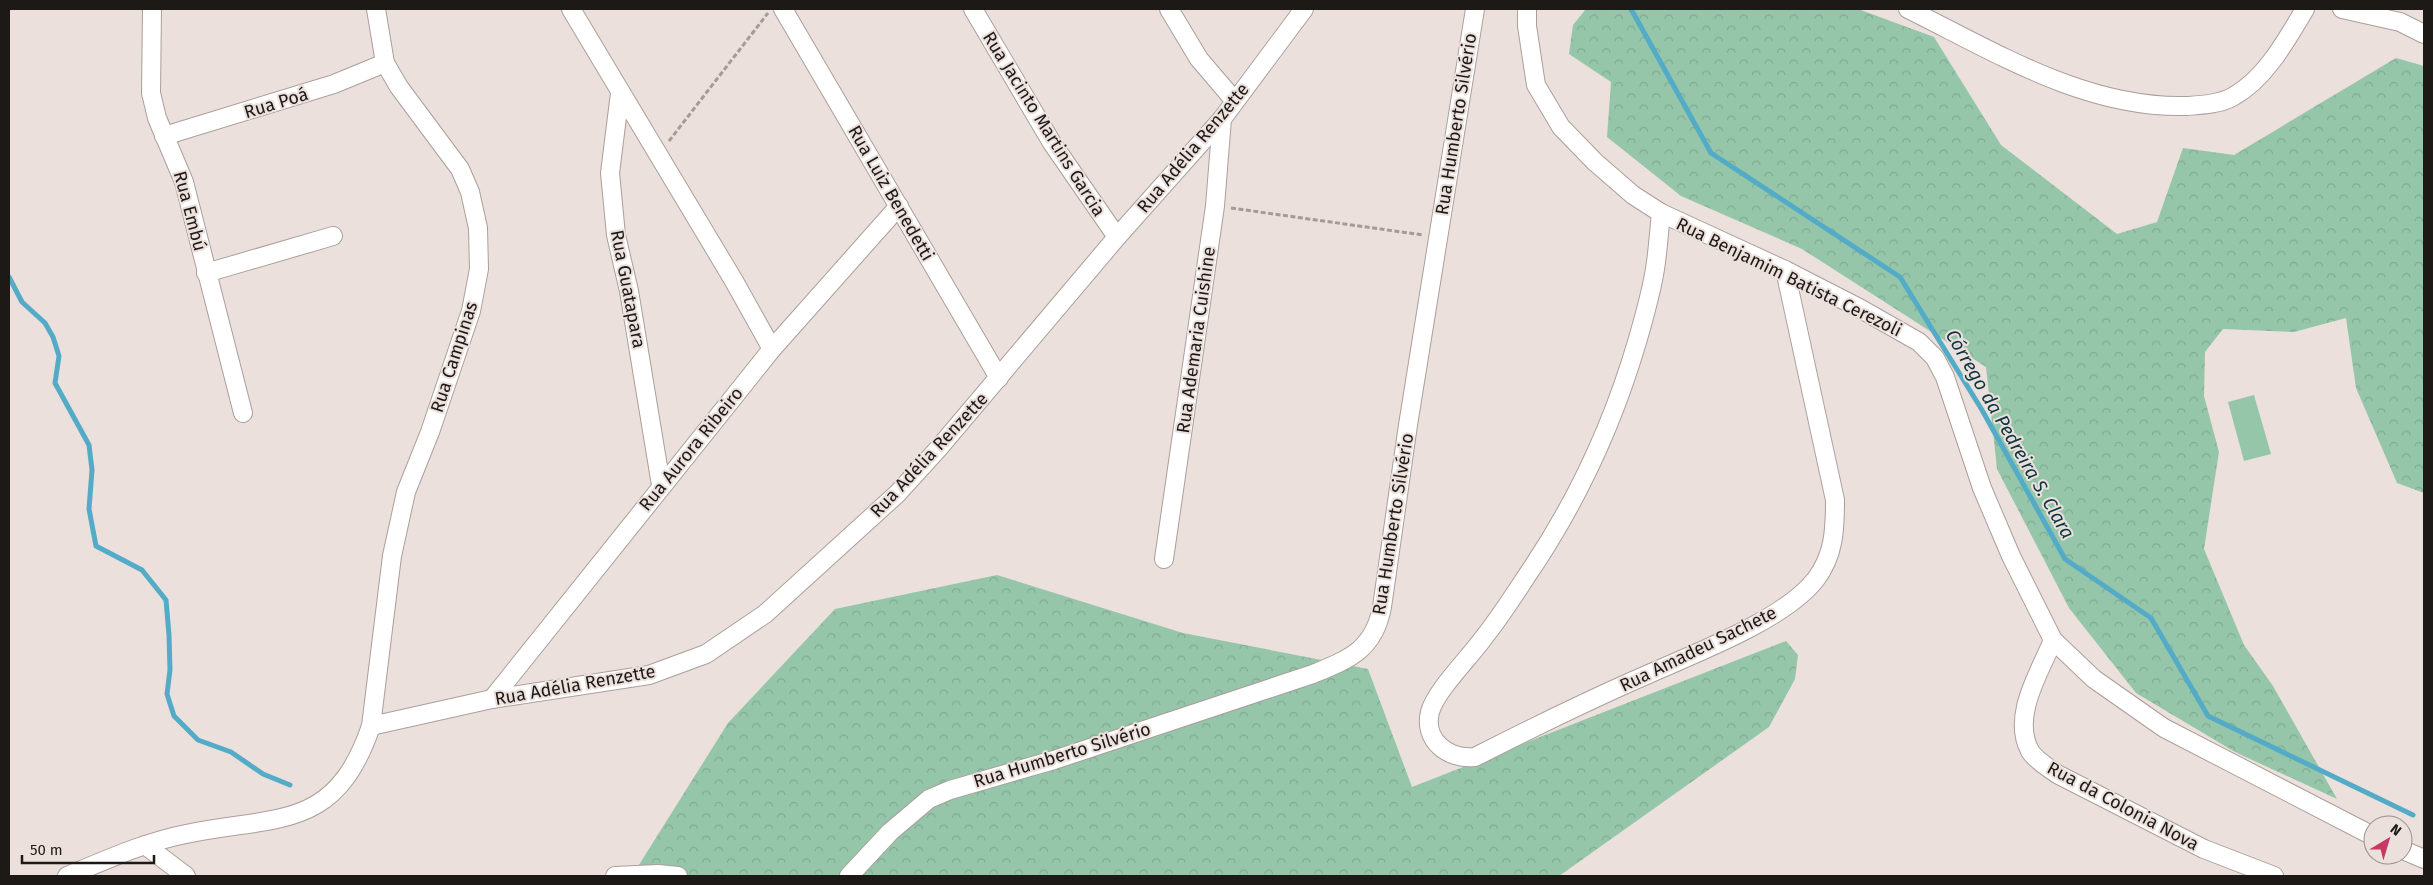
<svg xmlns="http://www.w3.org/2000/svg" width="2433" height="885" font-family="'Fira Sans',sans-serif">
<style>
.forest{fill:url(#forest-crowns)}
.garden{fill:#95c6aa}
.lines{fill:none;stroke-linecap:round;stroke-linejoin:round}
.stream{stroke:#54abc7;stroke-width:5}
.street-casing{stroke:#aa9f9b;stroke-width:20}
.path{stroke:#a49b98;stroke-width:3;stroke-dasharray:5 2.5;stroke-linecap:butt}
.street{stroke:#fff;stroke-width:18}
.labels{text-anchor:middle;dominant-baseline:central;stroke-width:4;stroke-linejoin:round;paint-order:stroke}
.street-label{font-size:18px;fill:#1d1917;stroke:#ebe0dc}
.water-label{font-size:19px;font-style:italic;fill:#0a3440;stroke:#ebe0dc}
</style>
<defs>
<pattern id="forest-crowns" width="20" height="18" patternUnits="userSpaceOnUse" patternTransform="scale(1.25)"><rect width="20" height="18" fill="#95c6aa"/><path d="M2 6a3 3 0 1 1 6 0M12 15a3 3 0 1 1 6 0" fill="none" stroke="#80aa92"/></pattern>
</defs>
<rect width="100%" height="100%" fill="#ebe0dc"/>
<g class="forest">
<polygon points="1586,9 1858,9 1934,37 2001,145 2117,234 2157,222 2183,148 2234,155 2396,58 2424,66 2424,493 2397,483 2356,388 2346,318 2294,332 2223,329 2205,352 2204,396 2219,452 2204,549 2244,645 2273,686 2337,799 2235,752 2136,693 2069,608 1997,469 1986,367 1802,249 1681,196 1607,137 1611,82 1569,54 1573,25"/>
<polygon points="997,575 1183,633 1368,669 1412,787 1786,641 1798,655 1795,679 1769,727 1559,876 632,876 728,723 835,609"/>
</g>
<polygon class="garden" points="2254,395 2271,454 2244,461 2228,402"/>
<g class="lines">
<g class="stream">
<polyline points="1631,9 1711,153 1900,277 1982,410 2065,559 2151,618 2208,716 2413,815"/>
<polyline points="9,277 22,302 45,323 53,337 59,356 55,383 89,445 92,470 89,509 96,546 142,570 166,600 169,635 170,670 167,694 174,716 198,740 231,752 263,774 290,785"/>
</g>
<g class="street-casing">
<g id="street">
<polyline points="152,9 151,93 157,118 184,182 243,413"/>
<polyline points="571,9 734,281 772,349"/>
<polyline points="783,9 999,378"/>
<polyline points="973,9 1052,143 1117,237"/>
<polyline points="1169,9 1199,59 1234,100"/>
<polyline points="1527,9 1527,26 1536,85 1561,127 1595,162 1633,195 1661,213 1785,270 1861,309 1919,342 1935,358 1945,377 1982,488 2011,556 2053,640 2094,679 2164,728 2373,836"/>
<path d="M1908,9C1995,52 2086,109 2187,106C2202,105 2221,104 2234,96C2266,78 2287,39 2305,9"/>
<polyline points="2342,9 2400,22 2424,34"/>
<polyline points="620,93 610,173 616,235 629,291 661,485"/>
<polyline points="164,136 334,84 385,63"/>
<path d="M1661,213C1659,231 1658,250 1655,269C1651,294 1644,318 1637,342C1612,427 1576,504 1526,577C1513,597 1500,617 1485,636C1471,656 1436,690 1430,712C1423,740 1448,760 1475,757C1528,730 1581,704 1635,680C1685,657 1783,622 1816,579C1834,555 1835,530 1835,500L1785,270"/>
<polyline points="206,273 333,236"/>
<polyline points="1164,559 1215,206 1222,119"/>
<path d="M2053,640C2040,672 2011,716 2030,751C2036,761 2048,767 2057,774L2204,849L2274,876"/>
<polyline points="492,699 772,349 899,206"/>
<polyline points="371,726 492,699 649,675 706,654 765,614 897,494 938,449 1117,237 1222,119 1304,9"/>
<polyline points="145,845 186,876"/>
<polyline points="2403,850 2424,859"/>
<path d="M67,876C106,860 145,842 186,834C277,815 335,832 371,726L392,556L406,492L430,432L471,311L479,269L478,228L470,192L460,169L399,87L385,63L376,9"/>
<polyline points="615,876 658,874 678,876"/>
<path d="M849,876L890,832L929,799L950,790L1054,760L1313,674C1349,659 1374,650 1382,607L1408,425L1475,9"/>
</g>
</g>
<g class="path">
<polyline points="669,141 768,13"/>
<polyline points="1231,208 1423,235"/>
</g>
<use href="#street" class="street"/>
</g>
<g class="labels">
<g class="street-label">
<text transform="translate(276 103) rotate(-17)">Rua Poá</text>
<text transform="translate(1044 124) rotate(58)">Rua Jacinto Martins Garcia</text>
<text transform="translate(1456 124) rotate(-81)">Rua Humberto Silvério</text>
<text transform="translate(1193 148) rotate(-50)">Rua Adélia Renzette</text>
<text transform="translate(891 193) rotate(60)">Rua Luiz Benedetti</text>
<text transform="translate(190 211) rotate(75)">Rua Embú</text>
<text transform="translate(1789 277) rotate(26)">Rua Benjamim Batista Cerezoli</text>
<text transform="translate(628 289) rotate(79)">Rua Guatapara</text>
<text transform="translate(1196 340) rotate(-82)">Rua Ademaria Cuishine</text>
<text transform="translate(454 357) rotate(-72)">Rua Campinas</text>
<text transform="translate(691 449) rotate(-51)">Rua Aurora Ribeiro</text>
<text transform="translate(929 455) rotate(-47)">Rua Adélia Renzette</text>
<text transform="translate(1393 524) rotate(-81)">Rua Humberto Silvério</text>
<text transform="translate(1698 649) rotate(-26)">Rua Amadeu Sachete</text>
<text transform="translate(575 685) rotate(-10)">Rua Adélia Renzette</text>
<text transform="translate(1062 755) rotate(-17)">Rua Humberto Silvério</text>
<text transform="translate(2123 806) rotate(28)">Rua da Colonia Nova</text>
</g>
<g class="water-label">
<text transform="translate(2010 434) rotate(60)">Córrego da Pedreira S. Clara</text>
</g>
</g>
<rect width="2433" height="885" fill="none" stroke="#1d1917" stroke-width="20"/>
<g transform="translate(2388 840) rotate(38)"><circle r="24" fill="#ebe0dc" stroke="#99908d"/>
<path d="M0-4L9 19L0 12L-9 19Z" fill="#c63865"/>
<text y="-8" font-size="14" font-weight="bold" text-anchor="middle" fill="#1d1917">N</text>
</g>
<path d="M22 855v8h132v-8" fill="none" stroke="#1d1917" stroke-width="2.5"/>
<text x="30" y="855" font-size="15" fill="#1d1917" stroke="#ebe0dc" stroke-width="4" paint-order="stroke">50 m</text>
</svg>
